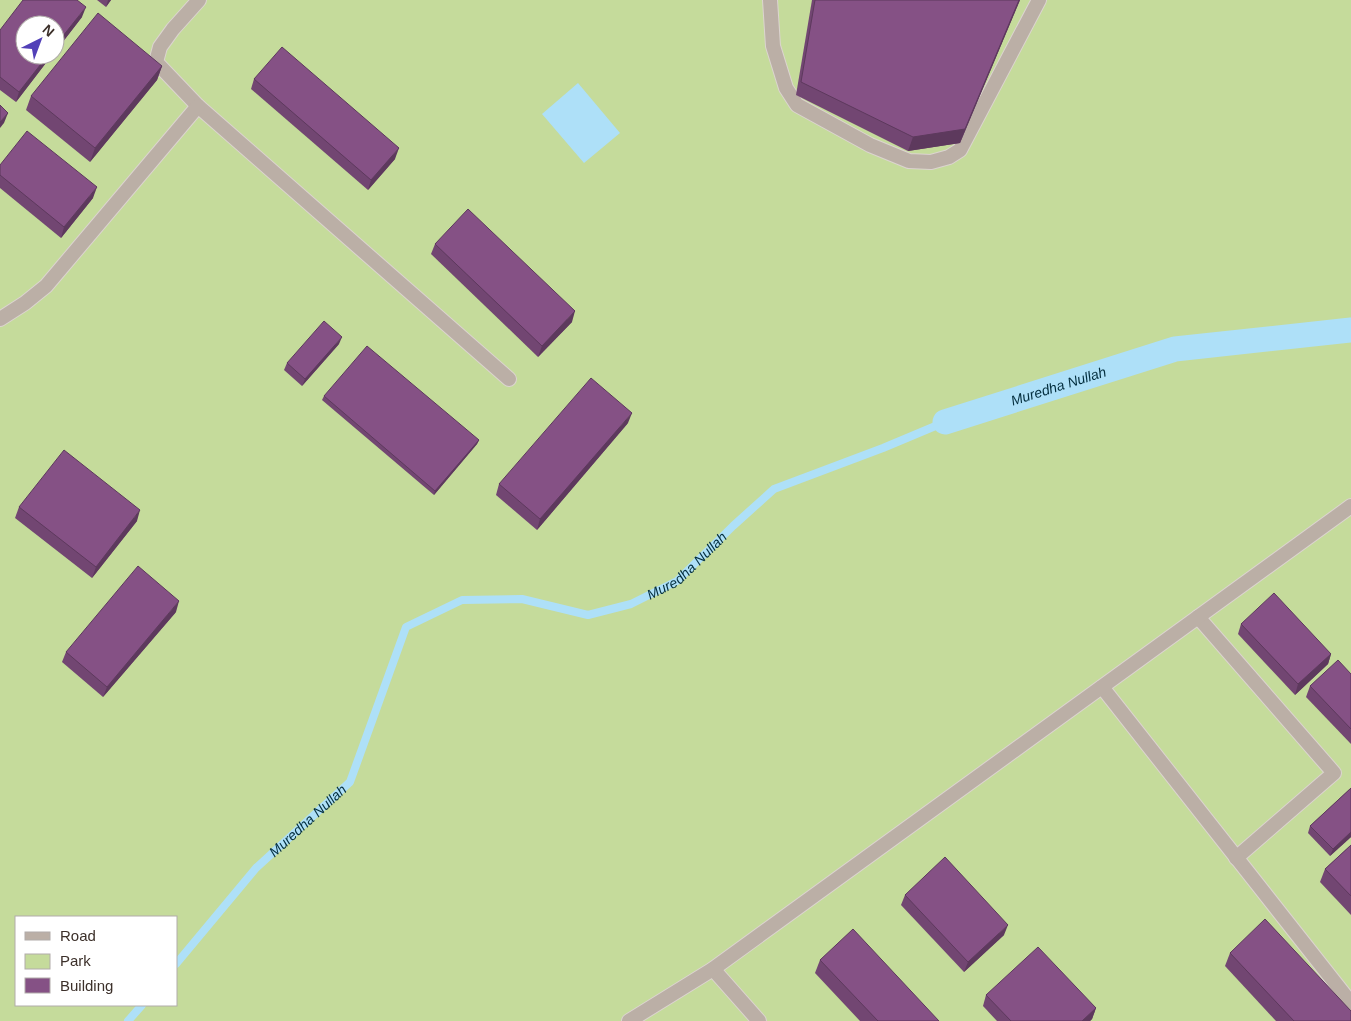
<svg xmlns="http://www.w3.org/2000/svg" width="1351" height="1021" font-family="Arial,sans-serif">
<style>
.green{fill:#c5db9b;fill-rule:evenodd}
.water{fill:#aee0f8}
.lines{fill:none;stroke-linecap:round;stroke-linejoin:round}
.stream{stroke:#aee0f8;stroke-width:8}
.canal{stroke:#aee0f8;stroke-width:25}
.service-casing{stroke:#dcd4d0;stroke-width:16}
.minor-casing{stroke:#dcd4d0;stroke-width:16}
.service{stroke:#bbafa6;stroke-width:14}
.minor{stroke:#bbafa6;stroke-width:14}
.wall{fill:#724672}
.shaded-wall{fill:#5d395d}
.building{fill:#855185;stroke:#5d395d}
.labels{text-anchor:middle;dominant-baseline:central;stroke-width:5;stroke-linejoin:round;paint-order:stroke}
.water-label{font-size:14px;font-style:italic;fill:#032e3e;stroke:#fff}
</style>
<rect width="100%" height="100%" fill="#fff8f5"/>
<path class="green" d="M0,0H1351V1021H0ZM25,25H55V55H25ZM16,917H176V1005H16Z"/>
<polygon class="water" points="578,83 620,133 584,163 542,114"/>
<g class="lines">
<g class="stream">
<path id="s1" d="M176,964L256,868L350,782L406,627L462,600L522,599L588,615L631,604L677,581L733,526L774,489L883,448L945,422"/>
<polyline points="128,1021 142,1005"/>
</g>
<path class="canal" id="s2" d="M945,422L1175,349L1351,330"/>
<g class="service-casing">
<polyline id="service" points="770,0 773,46 786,88 797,105 870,145 909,161 931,162 949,157 960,150 1039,0"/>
</g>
<g class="minor-casing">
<g id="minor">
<polyline points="199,0 173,29 160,47 156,62 198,106 509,379"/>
<polyline points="0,319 25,303 46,286 198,106"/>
<polyline points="1198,617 1334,773 1236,858"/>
<polyline points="1102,687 1351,1003"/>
<polyline points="713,969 759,1021"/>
<polyline points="629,1021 713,969 1351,506"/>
</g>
</g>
<use href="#service" class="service"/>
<use href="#minor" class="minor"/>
</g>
<g class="wall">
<polygon points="97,0 111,0 106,7"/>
<polygon points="812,0 1020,0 960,143 908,151 796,95"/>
<polygon points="82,17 55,52 55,25 52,55 16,102 0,90 0,30"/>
<polygon points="162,66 157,80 90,162 26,110 31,96"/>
<polygon points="254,79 395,159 368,190 251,89"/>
<polygon points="0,165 93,198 61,238 0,188"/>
<polygon points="435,244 572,322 538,357 431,254"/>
<polygon points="339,344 302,386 284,370 287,363"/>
<polygon points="324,396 479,440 477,444 434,495 322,400"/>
<polygon points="628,423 537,530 496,495 499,484"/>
<polygon points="19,507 137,521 92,578 15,518"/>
<polygon points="176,612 103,697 62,662 66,652"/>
<polygon points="1241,624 1331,654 1328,664 1295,695 1238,634"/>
<polygon points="1351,674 1351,744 1306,697 1310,686"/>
<polygon points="1351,788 1351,837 1330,856 1308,833 1310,826"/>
<polygon points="1351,845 1351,915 1320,882 1325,869"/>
<polygon points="905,895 1004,935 964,972 901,905"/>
<polygon points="1230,953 1351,1021 1276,1021 1225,966"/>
<polygon points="820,960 939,1021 860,1021 815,973"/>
<polygon points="986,995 1096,1008 1092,1019 1090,1021 997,1021 983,1006"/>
</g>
<g class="shaded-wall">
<polygon points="108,0 111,0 106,7"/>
<polygon points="1019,0 1020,0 960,143 908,151 913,137"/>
<polygon points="86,7 82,17 55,52 55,46"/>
<polygon points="48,55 52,55 16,102 19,92"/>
<polygon points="162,66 157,80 90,162 95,148"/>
<polygon points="8,113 4,123 0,128 0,122"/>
<polygon points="399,148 395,159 368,190 371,180"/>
<polygon points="97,187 93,198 61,238 64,227"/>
<polygon points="575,311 572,322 538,357 542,346"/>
<polygon points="342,337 339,344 302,386 305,379"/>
<polygon points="632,413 628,423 537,530 540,519"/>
<polygon points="479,440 477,444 434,495 435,491"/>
<polygon points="140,510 137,521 92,578 96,567"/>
<polygon points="179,601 176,612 103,697 107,687"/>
<polygon points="1331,654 1328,664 1295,695 1298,684"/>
<polygon points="1351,832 1351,837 1330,856 1333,849"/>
<polygon points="1008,925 1004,935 964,972 968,962"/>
<polygon points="1096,1008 1092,1019 1090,1021 1082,1021"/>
</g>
<g class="building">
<polygon points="23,0 77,0 86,7 55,46 55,25 25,25 25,55 48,55 19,92 0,77 0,30"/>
<polygon points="815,0 1019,0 965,129 913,137 801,82"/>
<polygon points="98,13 162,66 95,148 31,96"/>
<polygon points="282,47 399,148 371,180 254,79"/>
<polygon points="0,105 8,113 0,122"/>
<polygon points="27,131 97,187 64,227 0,175 0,165"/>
<polygon points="468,209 575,311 542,346 435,244"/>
<polygon points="324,321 342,337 305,379 287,363"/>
<polygon points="367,346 479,440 435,491 324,396"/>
<polygon points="591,378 632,413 540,519 499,484"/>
<polygon points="64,450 140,510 96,567 19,507"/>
<polygon points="138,566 179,601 107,687 66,652"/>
<polygon points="1274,593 1331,654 1298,684 1241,624"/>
<polygon points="1338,660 1351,674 1351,729 1310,686"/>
<polygon points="1351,788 1351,832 1333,849 1310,826"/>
<polygon points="1351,845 1351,896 1325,869"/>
<polygon points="945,857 1008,925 968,962 905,895"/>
<polygon points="1265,919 1351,1011 1351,1021 1294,1021 1230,953"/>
<polygon points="853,929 939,1021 878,1021 820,960"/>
<polygon points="1038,947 1096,1008 1082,1021 1011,1021 986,995"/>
</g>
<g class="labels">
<g class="water-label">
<text stroke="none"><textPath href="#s2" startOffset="119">Muredha Nullah</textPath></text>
<text stroke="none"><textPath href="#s1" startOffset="720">Muredha Nullah</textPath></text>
<text stroke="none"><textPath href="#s1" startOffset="195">Muredha Nullah</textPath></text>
</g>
</g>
<rect x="15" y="916" width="162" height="90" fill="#ffffff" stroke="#b1acaa"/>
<rect x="25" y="932" width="25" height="8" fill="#bbafa6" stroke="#b1acaa"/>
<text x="60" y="941" font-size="15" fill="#3c302a">Road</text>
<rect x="25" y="954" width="25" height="15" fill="#c5db9b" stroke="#b1acaa"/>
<text x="60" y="966" font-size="15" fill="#3c302a">Park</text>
<rect x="25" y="978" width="25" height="15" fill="#855185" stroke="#b1acaa"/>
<text x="60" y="991" font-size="15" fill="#3c302a">Building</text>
<g transform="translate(40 40) rotate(42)"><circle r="24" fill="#ffffff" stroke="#b1acaa"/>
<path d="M0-4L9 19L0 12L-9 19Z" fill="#5240b8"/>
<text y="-8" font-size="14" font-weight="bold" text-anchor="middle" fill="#3c302a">N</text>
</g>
</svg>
